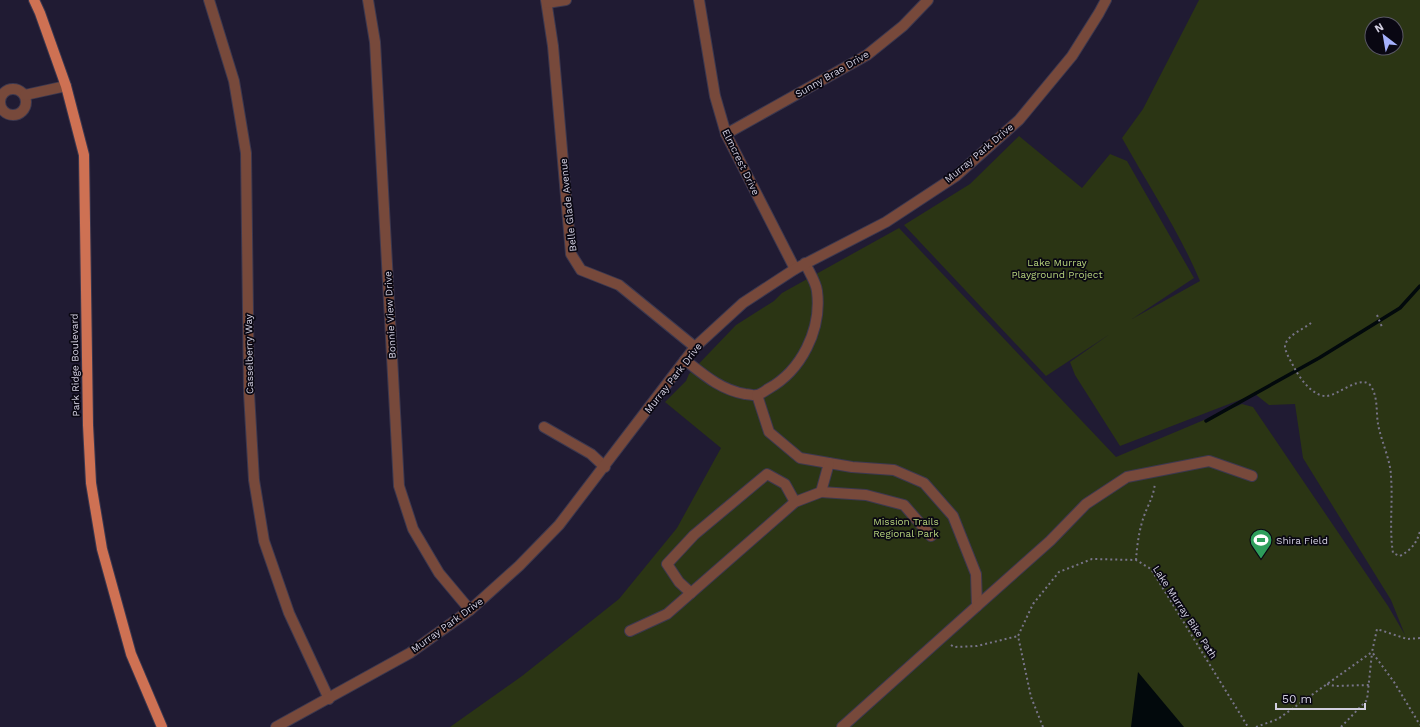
<svg xmlns="http://www.w3.org/2000/svg" width="1420" height="727" font-family="'Work Sans',sans-serif">
<style>
.green{fill:#2b3514;fill-rule:evenodd}
.water{fill:#02090c}
.lines{fill:none;stroke-linecap:round;stroke-linejoin:round}
.stream{stroke:#02090c;stroke-width:3.5}
.minor-casing{stroke:#3c384f;stroke-width:12}
.major-casing{stroke:#3c384f;stroke-width:12}
.path{stroke:#787489;stroke-width:2;stroke-dasharray:2 3;stroke-linecap:butt}
.minor{stroke:#77493b;stroke-width:10}
.major{stroke:#ce7153;stroke-width:10}
.labels{text-anchor:middle;dominant-baseline:central;stroke-width:3.5;stroke-linejoin:round;paint-order:stroke}
.street-label{font-size:10px;fill:#d2cfe0;stroke:#090712}
.park-label{font-size:10px;fill:#b6d37c;stroke:#090712}
.poi-label{font-size:10px;fill:#d2cfe0;stroke:#090712;text-anchor:start}
</style>
<rect width="100%" height="100%" fill="#201b33"/>
<path class="green" d="M1199,0H1420V727H450L522,676L619,599L677,528L721,448L665,402L686,381L689,374L736,325L774,301L782,293L899,228L1116,457L1242,404L1253,407L1388,606L1405,635L1391,600L1303,458L1295,404L1269,405L1255,394L1120,446L1075,375L1070,362L1110,334L1046,376L904,225L970,184L1019,136L1082,188L1110,154L1127,161L1194,278L1132,319L1200,281C1179,231 1148,185 1122,138L1143,109ZM1372,24H1396V48H1372Z"/>
<polygon class="water" points="1138,672 1184,727 1131,727"/>
<g class="lines">
<polyline class="stream" points="1206,421 1319,358 1400,308 1420,286"/>
<g class="minor-casing">
<g id="minor">
<polyline points="209,0 234,81 246,153 249,393 254,480 264,541 289,613 329,699"/>
<polyline points="368,0 375,42 399,486 413,529 439,573 470,610"/>
<polyline points="546,0 553,46 571,254 581,270 619,285 695,347"/>
<polyline points="699,0 715,96 726,134 795,269"/>
<polyline points="547,3 566,0"/>
<circle cx="13" cy="102" r="13"/>
<polyline points="25,95 66,86"/>
<polyline points="726,134 867,55 903,26 928,0"/>
<path d="M685,360C704,375 721,390 745,394C749,394 754,396 757,395C761,394 765,391 768,389C801,371 822,330 817,291C816,282 809,272 805,263"/>
<polyline points="757,395 769,432 800,458 852,467 894,470 924,483 953,516 976,574 977,606 842,727"/>
<polyline points="544,427 591,454 605,467"/>
<polyline points="821,492 866,495 904,505 931,536"/>
<polyline points="691,593 679,582 667,564 694,535 767,474 785,484 795,502"/>
<polyline points="977,606 1050,541 1086,504 1127,477 1209,461 1252,476"/>
<polyline points="630,631 667,614 795,502 821,492 829,463"/>
<polyline points="276,727 410,653 470,610 519,566 559,525 695,347 743,303 795,269 886,222 956,176 1019,120 1072,56 1099,13 1106,0"/>
</g>
</g>
<g class="major-casing">
<polyline id="major" points="34,0 40,13 66,86 84,155 88,425 91,483 102,549 131,654 162,727"/>
</g>
<g class="path">
<polyline points="1377,315 1382,327"/>
<path d="M1311,323C1304,329 1285,336 1285,347C1286,354 1292,363 1295,369C1301,380 1313,396 1326,396C1338,396 1364,371 1372,388C1378,399 1376,412 1378,424C1381,441 1391,461 1391,477C1393,502 1389,528 1393,553L1400,556C1411,550 1417,543 1420,531"/>
<path d="M1136,560C1137,546 1139,530 1144,516C1149,502 1153,499 1155,483"/>
<polyline points="1420,638 1407,639 1377,629 1372,652 1394,682 1420,725"/>
<polyline points="951,645 954,647 977,646 1018,636"/>
<polyline points="1327,684 1335,686 1369,685"/>
<polyline points="1043,727 1031,697 1018,636 1033,604 1059,572 1092,559 1136,560 1151,569 1248,727"/>
<polyline points="1256,727 1278,719 1372,652"/>
<polyline points="1341,727 1367,700 1372,653"/>
</g>
<use href="#minor" class="minor"/>
<use href="#major" class="major"/>
</g>
<defs>
<g id="stadium-pin" transform="scale(1.15)"><path d="M0 17L-7.5 6A9.5 9.5 0 1 1 7.5 6Z" fill="#2e9e5b" stroke="#090712"/><path d="M0-5a6.5 5 0 1 0 0 10a6.5 5 0 1 0 0-10ZM-3.5-1.8h7v3.6h-7Z" fill="#fff"/></g>
</defs>
<g fill-rule="evenodd">
<use href="#stadium-pin" x="1261" y="540"/>
</g>
<g class="labels">
<g class="street-label">
<text transform="translate(832 74) rotate(-30)">Sunny Brae Drive</text>
<text transform="translate(979 153) rotate(-40)">Murray Park Drive</text>
<text transform="translate(741 162) rotate(64)">Elmcrest Drive</text>
<text transform="translate(568 205) rotate(-96)">Belle Glade Avenue</text>
<text transform="translate(390 315) rotate(-93)">Bonnie View Drive</text>
<text transform="translate(249 354) rotate(-91)">Casselberry Way</text>
<text transform="translate(75 365) rotate(-91)">Park Ridge Boulevard</text>
<text transform="translate(673 378) rotate(-52)">Murray Park Drive</text>
<text transform="translate(1185 612) rotate(57)">Lake Murray Bike Path</text>
<text transform="translate(447 625) rotate(-36)">Murray Park Drive</text>
</g>
<g class="park-label">
<text x="1057" y="262">Lake Murray<tspan x="1057" dy="12">Playground Project</tspan></text>
<text x="906" y="521">Mission Trails<tspan x="906" dy="12">Regional Park</tspan></text>
</g>
<g class="poi-label">
<text x="1276" y="540">Shira Field</text>
</g>
</g>
<g transform="translate(1384 36) rotate(329)"><circle r="19" fill="#090712" stroke="#595764"/>
<path d="M0-3L7 15L0 10L-7 15Z" fill="#a5b1fc"/>
<text y="-6" font-size="11" font-weight="bold" text-anchor="middle" fill="#d2cfe0">N</text>
</g>
<path d="M1276 703v6h89v-6" fill="none" stroke="#d2cfe0" stroke-width="2"/>
<text x="1282" y="703" font-size="12" fill="#d2cfe0" stroke="#090712" stroke-width="3" paint-order="stroke">50 m</text>
</svg>
